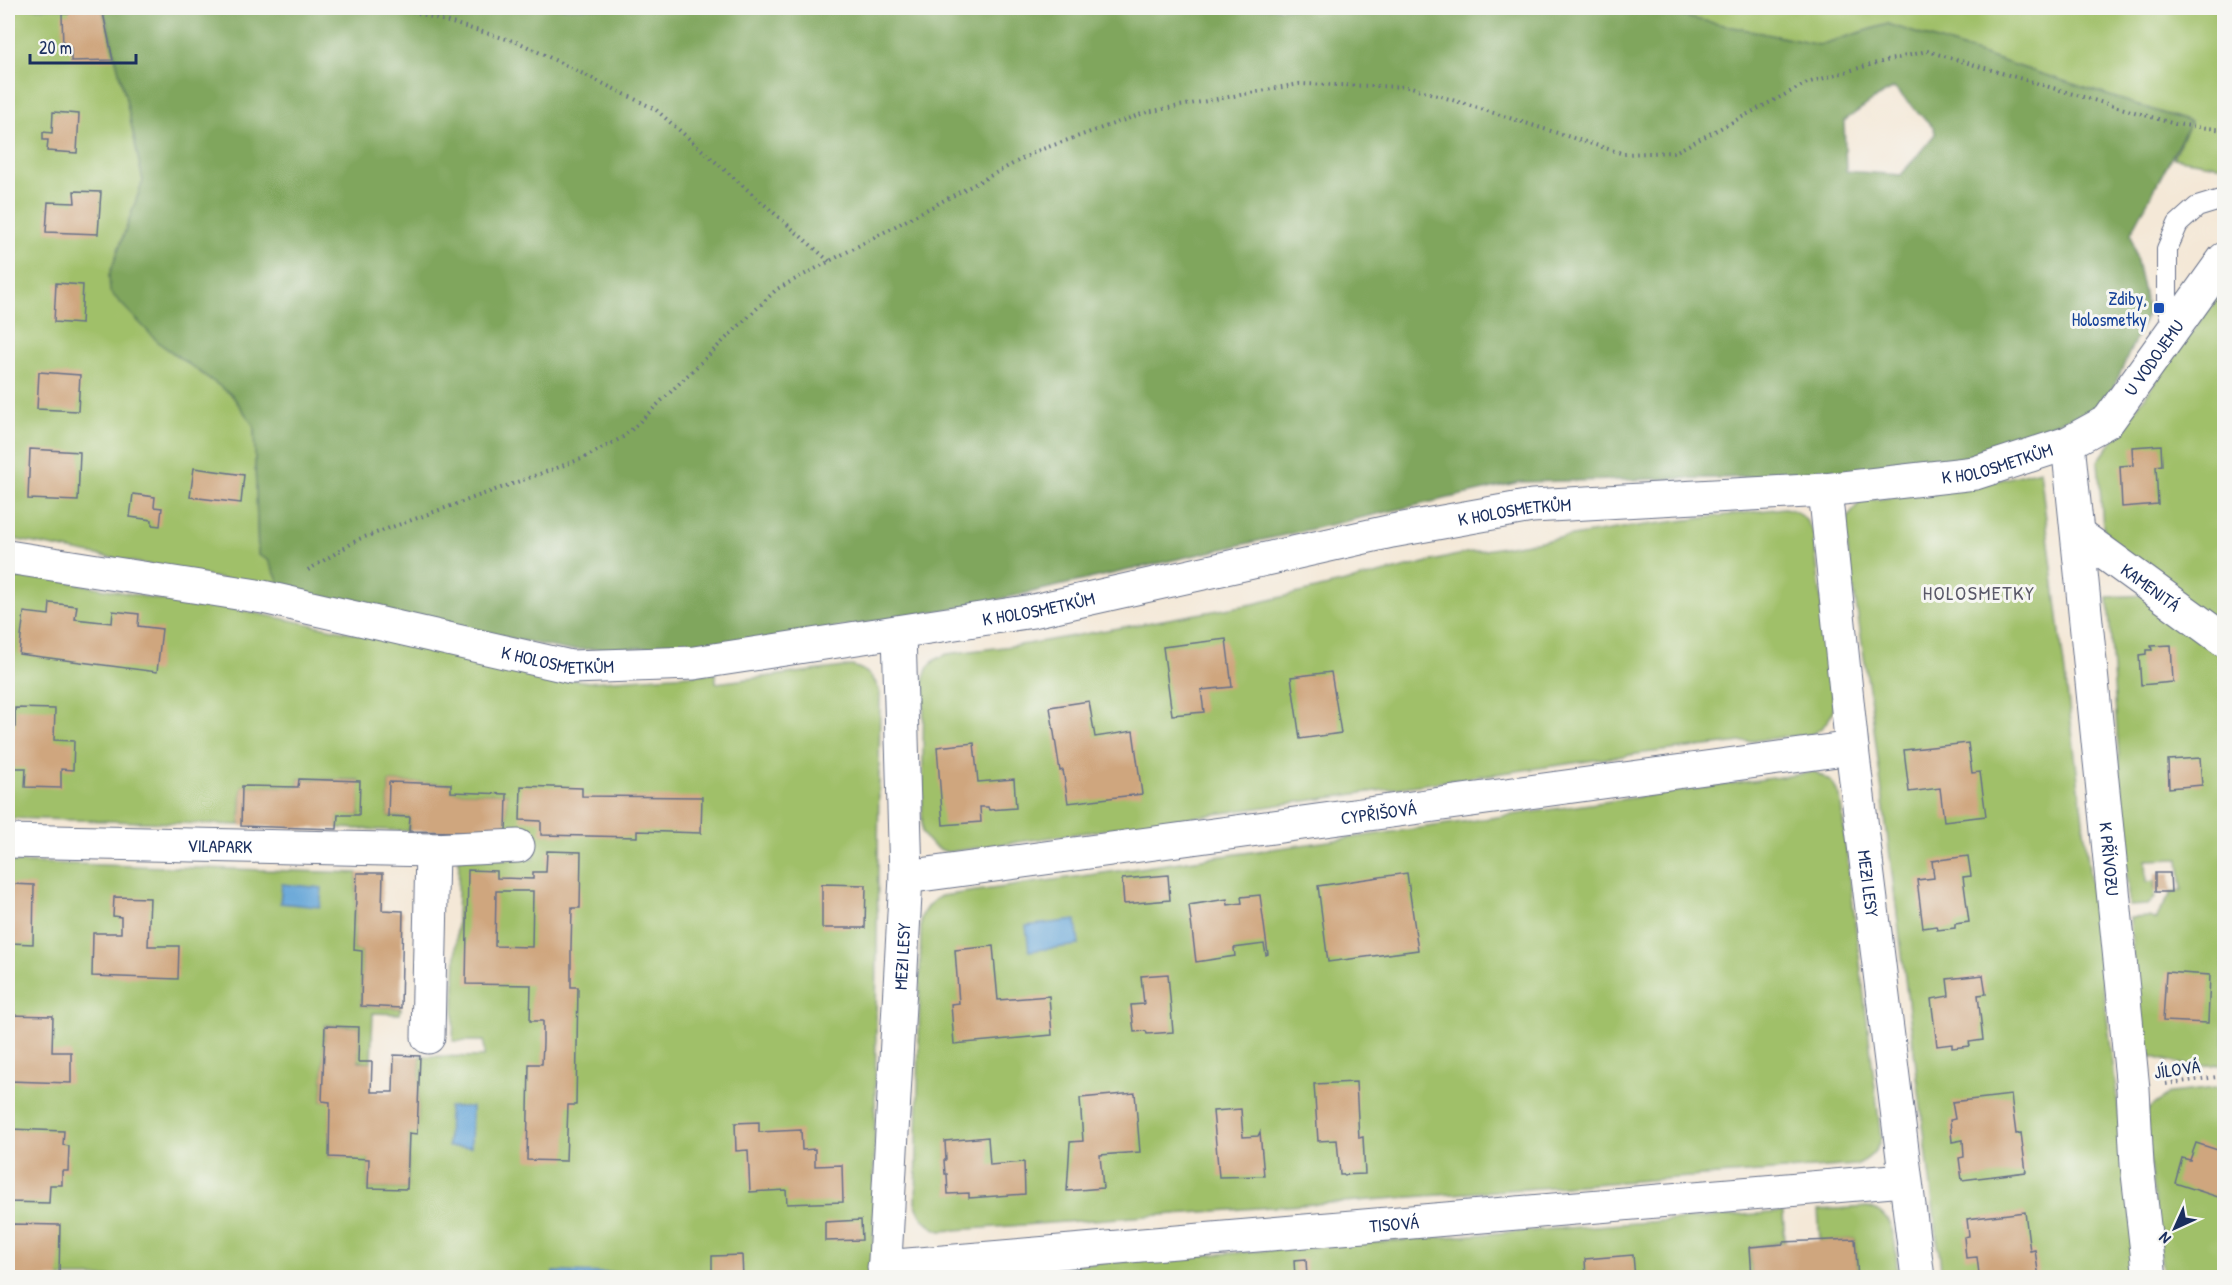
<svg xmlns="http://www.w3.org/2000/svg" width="2232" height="1285" font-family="'Patrick Hand',sans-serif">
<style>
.green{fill:#a0c069;stroke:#5e7864;stroke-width:1.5}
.forest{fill:#80a65d;stroke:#4e6a5e;stroke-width:1.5;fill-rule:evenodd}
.water{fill:#63a4d7;stroke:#3f6a9a;stroke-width:1.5}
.building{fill:#cfa67e;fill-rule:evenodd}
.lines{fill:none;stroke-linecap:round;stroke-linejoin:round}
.lane-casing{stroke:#677088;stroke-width:22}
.street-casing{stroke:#677088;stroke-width:35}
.path{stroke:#677088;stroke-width:4;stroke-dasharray:1.5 4.5;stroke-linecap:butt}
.lane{stroke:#fff;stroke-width:20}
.street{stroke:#fff;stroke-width:33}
.transit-dot{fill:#1a4fb4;stroke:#f6f6f2;stroke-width:2}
.labels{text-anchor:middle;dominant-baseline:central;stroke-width:6;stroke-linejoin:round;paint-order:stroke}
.transit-label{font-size:18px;fill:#164399;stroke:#f6f6f2;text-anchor:end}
.street-label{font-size:18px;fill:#1b2f5e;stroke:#f6f6f2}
.neighbourhood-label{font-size:20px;letter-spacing:1.5px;fill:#5a5969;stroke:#f6f6f2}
</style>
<rect width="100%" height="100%" fill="#f6f6f2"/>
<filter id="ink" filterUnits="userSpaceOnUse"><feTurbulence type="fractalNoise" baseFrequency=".0167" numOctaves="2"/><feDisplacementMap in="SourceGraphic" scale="12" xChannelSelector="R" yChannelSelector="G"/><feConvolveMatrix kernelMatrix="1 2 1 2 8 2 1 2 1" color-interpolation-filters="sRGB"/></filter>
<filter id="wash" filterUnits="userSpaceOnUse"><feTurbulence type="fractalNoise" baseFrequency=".008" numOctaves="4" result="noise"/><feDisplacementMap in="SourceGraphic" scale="24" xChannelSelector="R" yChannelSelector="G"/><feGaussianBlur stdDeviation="1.35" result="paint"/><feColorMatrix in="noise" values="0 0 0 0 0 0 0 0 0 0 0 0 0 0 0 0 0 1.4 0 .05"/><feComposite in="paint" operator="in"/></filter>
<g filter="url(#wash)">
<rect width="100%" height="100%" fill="#f4e8d7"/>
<g class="green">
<polygon points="8,8 103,8 126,99 143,181 109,276 159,343 232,395 254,426 258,554 268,560 284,591 8,538"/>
<polygon points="1642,8 2224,8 2224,166 2173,158 2190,122 1888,24 1819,45"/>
<polygon points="2224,297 2224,633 2117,554 2103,527 2098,461 2217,298"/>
<path d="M2040,470L2139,1277H1942L1870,696L1845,531C1847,517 1851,509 1863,501L1968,488Z"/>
<path d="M1784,508C1799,510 1806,518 1813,532L1834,707C1830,720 1824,728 1812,734L1644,753L948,852C936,849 928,844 922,832L924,677L928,667L935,660L947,654L1028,644L1253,604L1466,553L1622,528Z"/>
<path d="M35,575L197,607V601L426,648L509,670L588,682L716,673V683L852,666C868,670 876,679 880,694L873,1277H8V862L357,873L354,950L362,951L361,1006L401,1008L400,1014L373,1013L371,1062L358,1061L359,1027L325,1025L322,1101H331L329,1157L369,1158L368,1188L407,1189L409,1132H417L420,1056L484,1057V1041H453L459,858L534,859V834L506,833L507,794L451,792L450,784L389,782L388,816L410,817L409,831L337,828L338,814L359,815V780L299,779L298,787L242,786L240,825L8,818V585L14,579Z"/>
<path d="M2146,595L2224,652V1063C2195,1070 2169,1062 2140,1053L2130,918L2149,917L2157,920C2159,908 2168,903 2171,892L2182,890L2179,859L2146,860L2147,882L2154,881L2155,897L2148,905L2129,906L2108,597Z"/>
<path d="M1815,772L1831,781L1840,796L1881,1138C1877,1152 1869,1160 1855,1165L941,1231C927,1226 921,1218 916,1205L921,918C925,907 931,901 941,896Z"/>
<polygon points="2224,1087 2224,1277 2163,1277 2144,1113 2170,1093"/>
<path d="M1868,1207C1899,1215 1895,1251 1898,1277H1858L1855,1239L1822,1241L1820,1240L1818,1210Z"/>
<polygon points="1783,1212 1785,1242 1750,1247 1752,1278 931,1278 935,1275"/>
</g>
<path class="forest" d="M103,8H1642L1819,45L1888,24L2190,122L2131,233L2148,312L2106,404L1954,462L1852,475L1520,482L974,605L734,645L566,650L284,591L268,560L258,555L254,426L232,395L159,343L110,292L109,276L143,181L126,99ZM1894,88L1934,128L1935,134L1901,175L1846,171L1844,121L1878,97Z"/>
<g class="water">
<polygon points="282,884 322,888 320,907 280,903"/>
<polygon points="1076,920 1079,945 1029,951 1026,926"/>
<polygon points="449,1107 472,1107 471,1147 448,1147"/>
<polygon points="553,1272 615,1273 615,1277 553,1277"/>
</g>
<g id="blocks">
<g class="building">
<polygon points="69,8 102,8 113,60 71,61 71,48 63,48 62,14 69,14"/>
<polygon points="53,112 79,114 77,153 47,151 48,140 43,140 43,132 52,133"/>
<polygon points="74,191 101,192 98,234 46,232 48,202 75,203"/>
<polygon points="56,283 83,285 81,324 54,322"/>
<polygon points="39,372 80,375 78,411 37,409"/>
<polygon points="2161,445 2162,465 2156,466 2158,504 2122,507 2120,466 2133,465 2132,447"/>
<polygon points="30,449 80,452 78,501 28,499"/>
<polygon points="194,468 244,475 241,503 190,497"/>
<polygon points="133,494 155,497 154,507 162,508 160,526 152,525 152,520 130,517"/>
<polygon points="50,603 77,606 75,619 93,621 112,623 113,611 139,614 138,626 162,629 157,672 19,654 24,612 49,615"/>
<polygon points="1226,639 1232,687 1201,690 1204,712 1172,715 1163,647"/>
<polygon points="2171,645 2173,682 2141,685 2139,655 2146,654 2146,650 2152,650 2151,646"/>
<polygon points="1331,672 1341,733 1300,739 1291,677"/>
<polygon points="1089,701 1095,737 1133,731 1142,794 1068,803 1063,770 1060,771 1050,707"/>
<polygon points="15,708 55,709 54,740 74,741 73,770 61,769 61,788 25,787 26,768 13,768 14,749 8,748 8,727 15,727"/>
<polygon points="974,743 978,782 1014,779 1016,808 989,810 988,807 980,807 981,822 943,825 937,747"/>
<polygon points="1968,743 1972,773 1980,772 1986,816 1944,821 1940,788 1909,792 1904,750"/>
<polygon points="2200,758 2202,785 2169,788 2168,760"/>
<polygon points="299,779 360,781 359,815 338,815 337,829 241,826 242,786 298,787"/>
<polygon points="389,782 451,784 451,792 507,794 506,833 409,831 410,817 388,816"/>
<polygon points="521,786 582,788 582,796 702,797 701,833 637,831 637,837 541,835 541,821 520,820"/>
<path d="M547,851L581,852L580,908H572L571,947V987H578L576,1105H568L566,1161L527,1160L529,1064H542L543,1043V1021H530L531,985L466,984L468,870L497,871V878L533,879V872H546ZM496,891H533L532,947L495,946Z"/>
<polygon points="1968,856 1971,876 1963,877 1969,922 1955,924 1955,928 1937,930 1936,926 1923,928 1917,880 1934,878 1932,861"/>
<polygon points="357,873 383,873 382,910 403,911 401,1008 361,1006 362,951 354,950"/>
<polygon points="1407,873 1418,950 1328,962 1318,886"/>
<polygon points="2155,873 2170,873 2171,892 2155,892"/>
<polygon points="1168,875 1170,900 1124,904 1122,879"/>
<polygon points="11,884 34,885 33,944 10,943"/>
<polygon points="822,884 866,885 865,928 822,928"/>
<polygon points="1260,895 1268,954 1266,955 1264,944 1234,948 1235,956 1196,962 1189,905 1227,899 1228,905 1242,903 1241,897"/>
<polygon points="114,897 150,898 148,946 179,946 178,979 92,976 93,933 121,933 121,917 113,916"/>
<polygon points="993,946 998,1000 1049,996 1052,1035 954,1044 951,1004 959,1003 955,950"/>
<polygon points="2166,972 2210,975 2208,1023 2163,1021"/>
<polygon points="1168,974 1173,1032 1147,1034 1146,1031 1134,1032 1131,1005 1144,1004 1141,976"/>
<polygon points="1983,975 1986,994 1978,995 1983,1040 1969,1042 1970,1046 1952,1048 1952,1044 1937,1046 1931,999 1949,996 1947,979"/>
<polygon points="8,1015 53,1016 52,1052 71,1052 71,1083 8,1081"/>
<polygon points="325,1026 359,1027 358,1062 372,1062 371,1092 393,1092 394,1055 420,1056 417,1134 409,1133 407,1189 368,1188 369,1159 329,1157 330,1102 322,1101"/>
<polygon points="1356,1082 1359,1138 1363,1137 1365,1174 1340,1175 1337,1140 1318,1141 1314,1084"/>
<polygon points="1135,1093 1140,1152 1100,1155 1103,1188 1067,1191 1070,1142 1083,1141 1080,1098"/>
<polygon points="2011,1095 2016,1134 2021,1133 2026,1172 1962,1180 1959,1158 1964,1157 1963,1140 1952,1142 1950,1120 1955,1119 1952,1102"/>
<polygon points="1241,1109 1243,1137 1258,1136 1260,1132 1264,1176 1219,1177 1213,1111"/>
<polygon points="759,1122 759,1132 801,1130 802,1150 815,1149 815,1166 842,1165 843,1202 787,1204 786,1190 750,1192 748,1150 736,1151 735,1123"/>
<polygon points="10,1129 64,1131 63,1145 69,1146 68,1171 62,1171 62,1185 50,1185 49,1203 8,1202"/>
<polygon points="988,1137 990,1165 1024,1162 1025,1194 969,1198 969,1193 948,1194 947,1174 945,1174 944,1160 946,1160 945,1141"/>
<polygon points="2196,1143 2224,1152 2224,1199 2175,1183 2182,1158 2190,1160"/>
<polygon points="2025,1212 2030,1251 2035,1250 2039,1278 1974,1278 1974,1275 1979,1274 1977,1257 1966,1258 1964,1237 1969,1236 1967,1219"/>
<polygon points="861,1220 862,1240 825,1241 825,1222"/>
<polygon points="11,1224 60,1225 59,1278 9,1278"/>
<polygon points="1855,1239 1858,1278 1752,1278 1750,1247 1783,1244 1783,1242"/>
<polygon points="742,1255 743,1278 712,1278 712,1256"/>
<polygon points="1633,1255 1635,1278 1586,1278 1585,1259"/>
<polygon points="1306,1259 1307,1278 1295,1278 1294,1260"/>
</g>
</g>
</g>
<g filter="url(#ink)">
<use href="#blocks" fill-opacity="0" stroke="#677088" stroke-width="1.5"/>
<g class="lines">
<g class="lane-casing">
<polyline id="lane" points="2173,328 2167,305 2167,249 2178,224 2197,207 2220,200 2224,204"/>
</g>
<g class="street-casing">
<g id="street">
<path id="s1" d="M2068,443L2133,1089L2137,1165L2150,1278"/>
<path id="s2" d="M1825,490L1852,748L1918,1278"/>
<path id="s3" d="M2078,534L2224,640"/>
<path id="s4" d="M8,557L263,597L571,667L694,663L1033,611L1392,531L1532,506L1825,490L1975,473L2068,443L2108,421L2224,259"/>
<path id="s5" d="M8,841L432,850L518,846"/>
<path id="s6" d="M906,877L1852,748"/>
<polyline points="428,1037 432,850"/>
<path id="s7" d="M884,1267L1904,1180"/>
<path id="s8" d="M884,1278L906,877L899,633"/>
</g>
</g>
<g class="path">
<polyline points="401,8 520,43 655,109 829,261"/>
<polyline points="308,570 359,539 584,458 625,436 777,289 1037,151 1147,112 1299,84 1411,87 1624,154 1675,152 1807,83 1873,64 1927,51 2175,124 2224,130"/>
<polyline points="2166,1084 2224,1076"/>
</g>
<use href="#lane" class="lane"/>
<use href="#street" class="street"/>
</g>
</g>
<rect class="transit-dot" x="2153" y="302" width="12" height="12" rx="3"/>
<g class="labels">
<g class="transit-label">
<text x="2147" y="298">Zdiby,<tspan x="2147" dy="21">Holosmetky</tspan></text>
</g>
<g class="street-label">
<text stroke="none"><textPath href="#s4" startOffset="2216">U VODOJEMU</textPath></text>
<text stroke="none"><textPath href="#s4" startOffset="2018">K HOLOSMETKŮM</textPath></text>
<text stroke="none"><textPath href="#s4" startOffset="1532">K HOLOSMETKŮM</textPath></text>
<text stroke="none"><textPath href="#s3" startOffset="90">KAMENITÁ</textPath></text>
<text stroke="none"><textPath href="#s4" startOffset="1046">K HOLOSMETKŮM</textPath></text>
<text stroke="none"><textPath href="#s4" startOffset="560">K HOLOSMETKŮM</textPath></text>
<text stroke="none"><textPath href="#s6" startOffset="477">CYPŘIŠOVÁ</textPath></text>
<text stroke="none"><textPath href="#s5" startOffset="212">VILAPARK</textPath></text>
<text stroke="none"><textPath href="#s1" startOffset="418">K PŘÍVOZU</textPath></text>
<text stroke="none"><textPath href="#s2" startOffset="396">MEZI LESY</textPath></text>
<text stroke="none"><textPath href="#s8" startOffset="322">MEZI LESY</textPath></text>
<text transform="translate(2177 1069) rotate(-8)">JÍLOVÁ</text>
<text stroke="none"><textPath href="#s7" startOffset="512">TISOVÁ</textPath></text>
</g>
<g class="neighbourhood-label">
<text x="1979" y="592">HOLOSMETKY</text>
</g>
</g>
<rect width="2232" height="1285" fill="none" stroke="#f6f6f2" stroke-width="30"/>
<g transform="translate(2175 1228) rotate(225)" stroke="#f6f6f2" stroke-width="4.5" paint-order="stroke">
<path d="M0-4.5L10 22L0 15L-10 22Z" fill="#1b2f5e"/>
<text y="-9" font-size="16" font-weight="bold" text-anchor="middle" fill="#1b2f5e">N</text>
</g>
<path d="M30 54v9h106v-9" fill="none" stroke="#1b2f5e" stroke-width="3"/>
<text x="39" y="54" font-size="18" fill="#1b2f5e" stroke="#f6f6f2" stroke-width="4.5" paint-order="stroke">20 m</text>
</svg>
